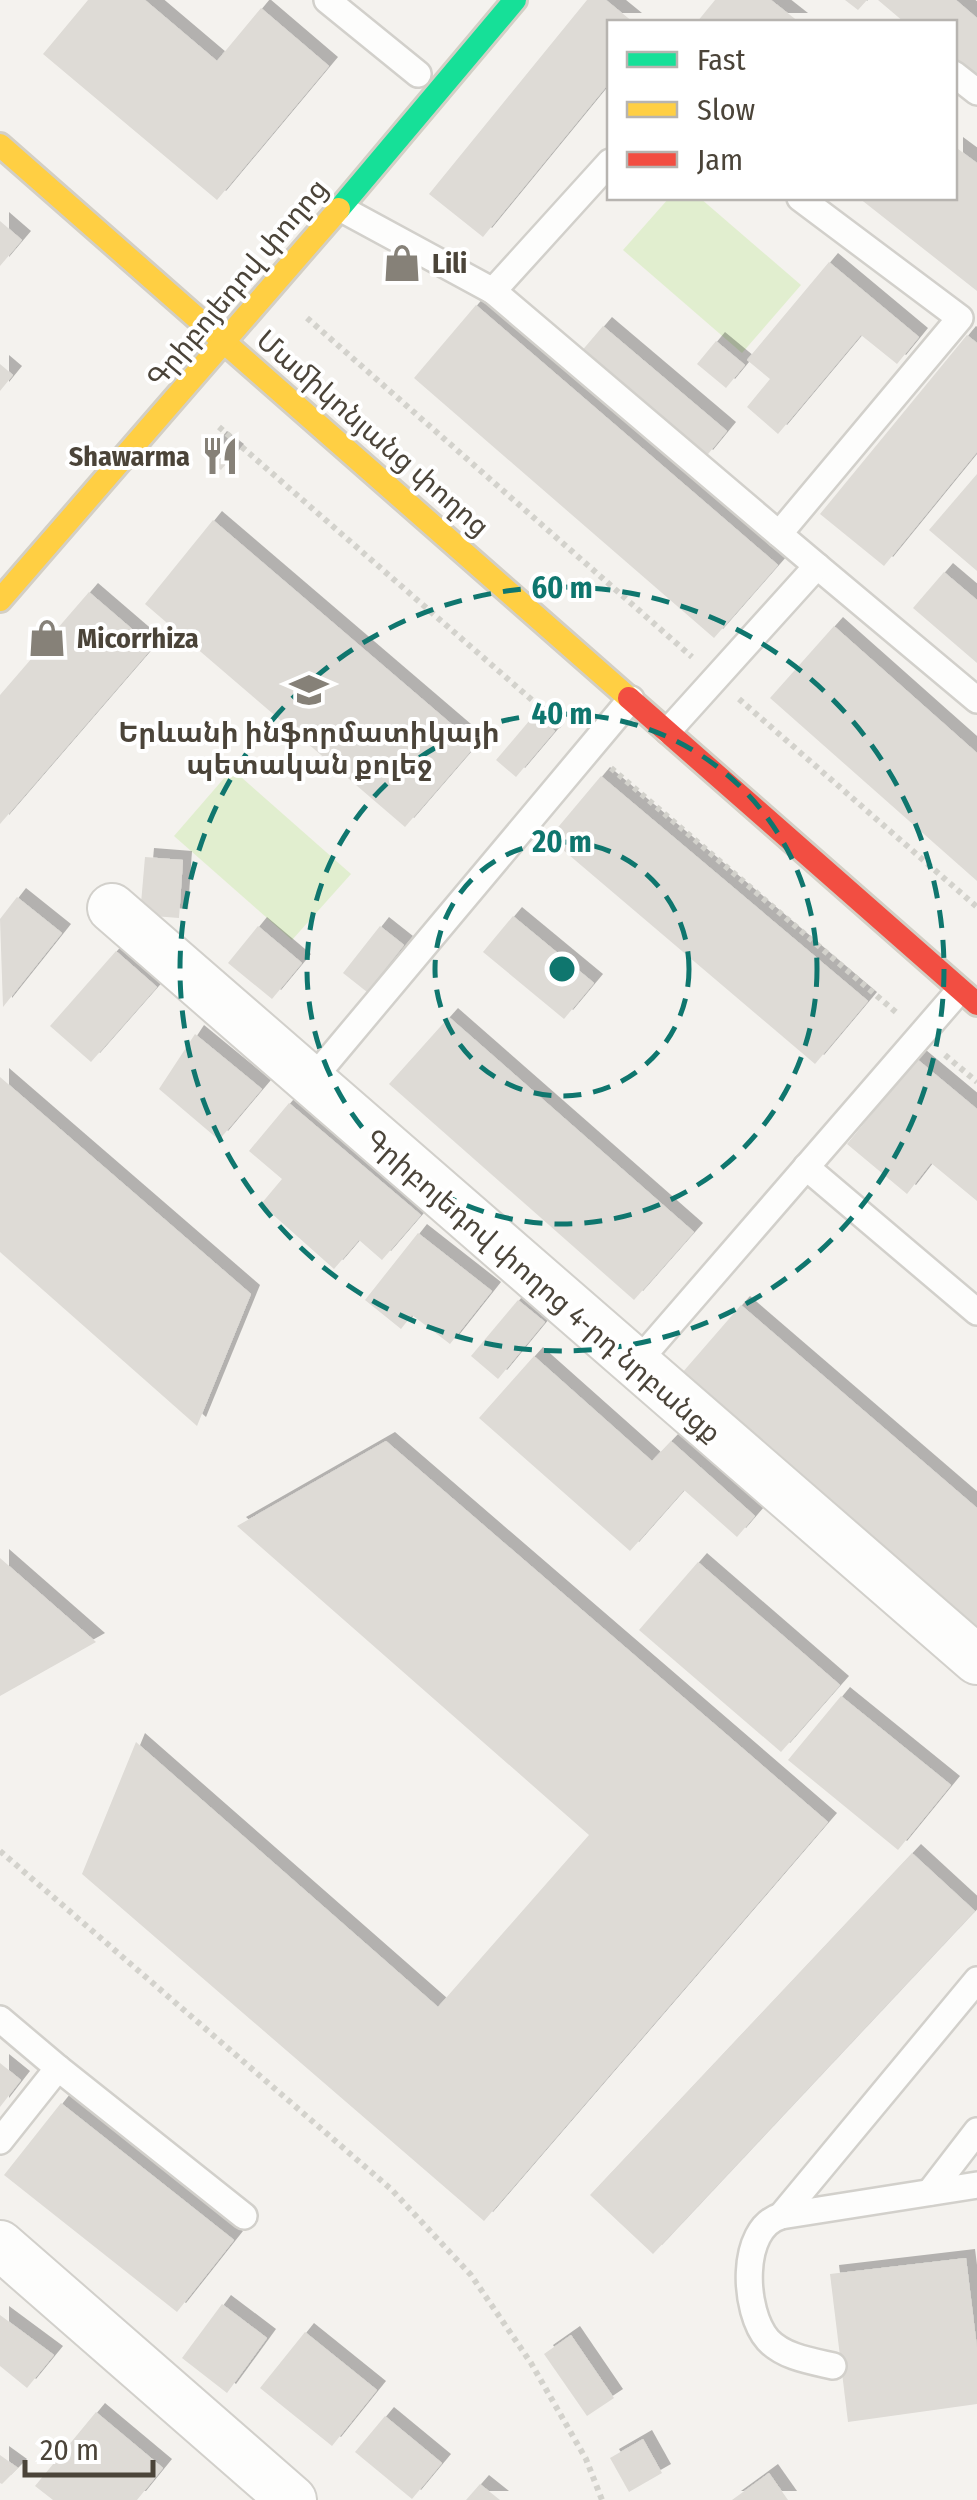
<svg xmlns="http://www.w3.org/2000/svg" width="977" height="2500" font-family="'Fira Sans Condensed','Noto Sans Armenian',sans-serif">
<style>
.green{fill:#e1eecf}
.building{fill:#dedbd6;filter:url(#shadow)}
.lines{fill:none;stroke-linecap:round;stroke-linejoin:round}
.lane-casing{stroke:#d2d0cb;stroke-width:30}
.street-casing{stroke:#d2d0cb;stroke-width:52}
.fast-casing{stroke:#d3cfc5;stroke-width:28}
.slow-casing{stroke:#d3cfc5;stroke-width:28}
.jam-casing{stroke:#d3cfc5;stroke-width:28}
.path{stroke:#d3d2cc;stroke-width:6;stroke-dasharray:5 5;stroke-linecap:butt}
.lane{stroke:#fdfdfc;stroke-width:25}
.street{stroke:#fdfdfc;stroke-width:48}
.fast{stroke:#16e098;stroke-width:22}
.slow{stroke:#ffcf43;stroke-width:22}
.jam{stroke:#f24e42;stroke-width:22}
.ring{fill:none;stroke:#0f766e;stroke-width:5;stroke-dasharray:18 12}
.labels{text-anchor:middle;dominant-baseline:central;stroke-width:8;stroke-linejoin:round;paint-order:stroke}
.poi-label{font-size:28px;font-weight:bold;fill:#4b4439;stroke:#fff;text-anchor:start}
.street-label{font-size:28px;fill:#4b4439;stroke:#fff}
.centre{fill:#0f766e;stroke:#fff;stroke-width:5}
.ring-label{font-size:30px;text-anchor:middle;font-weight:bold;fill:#0f766e;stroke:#fff;stroke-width:8;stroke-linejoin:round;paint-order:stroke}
</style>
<defs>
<filter id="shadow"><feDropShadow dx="9" dy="-9" stdDeviation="0" flood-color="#0004"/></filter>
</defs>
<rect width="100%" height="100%" fill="#f4f2ee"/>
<g class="green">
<polygon points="669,198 700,198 801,285 742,353 623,250"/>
<polygon points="232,769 351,874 292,940 174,836"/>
</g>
<g class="building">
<polygon points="88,0 145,0 217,61 261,8 329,66 217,200 43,54"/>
<polygon points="587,0 606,0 633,22 610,22 610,82 483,237 429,194"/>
<polygon points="715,0 771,0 799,22 697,22"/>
<polygon points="845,0 867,0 858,10"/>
<polygon points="878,0 956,0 977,18 977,83 954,64 954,22 904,22"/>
<polygon points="954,146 977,163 977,291 859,198 954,198"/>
<polygon points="0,221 22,240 0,266"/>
<polygon points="829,262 919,337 897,364 861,335 778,434 747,407 770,379 747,360"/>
<polygon points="476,305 778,565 714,638 414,378"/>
<polygon points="603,326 727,431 704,459 580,353"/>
<polygon points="967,335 977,343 977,452 884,566 820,514"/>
<polygon points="716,341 745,365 726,388 697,364"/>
<polygon points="0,364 13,375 0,391"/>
<polygon points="218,440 235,453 221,470 204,457"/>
<polygon points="977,474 977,571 929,530"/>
<polygon points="213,520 476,745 405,827 145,604"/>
<polygon points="944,572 977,600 977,663 913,608"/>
<polygon points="89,592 153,647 0,824 0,695"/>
<polygon points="834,626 977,753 977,881 770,698"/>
<polygon points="535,714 555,731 516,777 496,760"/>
<polygon points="601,776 868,1001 815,1064 549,838"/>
<polygon points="145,857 183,860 179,918 140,915"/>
<polygon points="17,897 62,933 3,1007 0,919"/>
<polygon points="513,916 594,983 564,1019 483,952"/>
<polygon points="258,926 302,963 272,999 228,963"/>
<polygon points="380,926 404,945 367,992 343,973"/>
<polygon points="116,951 157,987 91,1062 50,1026"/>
<polygon points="449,1017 694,1232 634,1300 389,1084"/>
<polygon points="195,1034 262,1089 219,1140 159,1089"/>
<polygon points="917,1059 977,1109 977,1201 931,1163 907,1194 847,1144"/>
<polygon points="0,1077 251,1294 197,1426 0,1252"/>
<polygon points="289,1103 421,1215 382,1260 359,1240 334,1269 261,1204 282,1179 249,1151"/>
<polygon points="418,1233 492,1291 450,1344 412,1315 401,1329 365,1300"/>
<polygon points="518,1300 545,1322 498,1379 471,1356"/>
<polygon points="741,1305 977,1508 977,1626 682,1373"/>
<polygon points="534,1356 652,1461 671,1441 755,1516 737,1537 684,1490 630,1551 479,1418"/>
<polygon points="386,1441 828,1822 484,2221 82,1874 136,1742 438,2007 589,1835 237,1526"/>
<polygon points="0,1558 96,1642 0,1696"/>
<polygon points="698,1562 840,1685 781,1752 639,1630"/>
<polygon points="841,1696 951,1785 898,1850 788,1760"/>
<polygon points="912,1853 975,1911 653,2254 590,2195"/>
<polygon points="0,2063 21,2080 0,2107"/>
<polygon points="61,2103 234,2240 177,2312 4,2175"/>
<polygon points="966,2258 977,2347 977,2404 848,2422 830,2274"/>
<polygon points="222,2304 267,2338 227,2393 182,2358"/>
<polygon points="0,2315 54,2355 27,2388 0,2366"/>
<polygon points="305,2332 377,2390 332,2446 260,2388"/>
<polygon points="571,2335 614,2398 587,2416 544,2354"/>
<polygon points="96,2412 163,2468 137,2500 53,2500 35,2486"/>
<polygon points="385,2416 442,2463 412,2499 355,2452"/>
<polygon points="643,2439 662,2473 629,2492 610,2458"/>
<polygon points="0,2455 18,2468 2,2484 0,2483"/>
<polygon points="769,2473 788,2500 732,2500"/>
<polygon points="480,2484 500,2500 466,2500"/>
</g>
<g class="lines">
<g class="lane-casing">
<g id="lane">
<polyline points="327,0 418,74"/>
<polyline points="954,74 977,92"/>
<polyline points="340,208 493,291 610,162"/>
<polyline points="493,291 779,534"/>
<polyline points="817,566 977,700"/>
<polyline points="668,731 817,566 779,534 960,318 800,198"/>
<polyline points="310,1082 631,699"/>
<polyline points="806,1167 977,1312"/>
<polyline points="634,1366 952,999"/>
<polyline points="0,2019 58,2068"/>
<polyline points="0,2141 58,2068 244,2216"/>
<polyline points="930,2192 977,2131"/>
<polyline points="781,2216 977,1980"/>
<path d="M833,2366C811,2361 784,2357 768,2340C743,2312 739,2228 781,2216L977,2185"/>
</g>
</g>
<g class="street-casing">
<g id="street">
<polyline points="112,908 977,1660"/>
<polyline points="0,2245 292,2500"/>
</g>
</g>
<g class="fast-casing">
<polyline id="fast" points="339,209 515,0"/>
</g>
<g class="slow-casing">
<g id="slow">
<polyline points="0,145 629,698"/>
<polyline points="0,600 339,209"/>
</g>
</g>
<g class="jam-casing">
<polyline id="jam" points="629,698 977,1004"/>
</g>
<g class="path">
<polyline points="307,318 692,657"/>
<polyline points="219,427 564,728"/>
<polyline points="739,699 977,907"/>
<polyline points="611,768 898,1014"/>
<polyline points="945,1055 977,1082"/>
<polyline points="0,1851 392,2190 471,2275 531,2363 586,2459 602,2500"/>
</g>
<use href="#lane" class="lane"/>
<use href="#street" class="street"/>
<use href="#fast" class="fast"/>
<use href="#slow" class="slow"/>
<use href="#jam" class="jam"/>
</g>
<g class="ring">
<circle cx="562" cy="969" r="127"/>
<circle cx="562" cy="969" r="255"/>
<circle cx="562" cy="969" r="382"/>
</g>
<defs>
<g id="shop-bare" transform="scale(3)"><path d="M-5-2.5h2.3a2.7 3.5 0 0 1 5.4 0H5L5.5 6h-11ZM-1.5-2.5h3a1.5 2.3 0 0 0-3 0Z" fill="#868178" stroke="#fff" stroke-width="2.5" paint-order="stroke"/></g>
<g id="restaurant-bare" transform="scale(3)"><path d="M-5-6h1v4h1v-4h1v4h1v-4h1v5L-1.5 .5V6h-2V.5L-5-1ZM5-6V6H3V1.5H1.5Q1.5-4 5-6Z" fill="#868178" stroke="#fff" stroke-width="2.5" paint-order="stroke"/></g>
<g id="university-bare" transform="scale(3)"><path d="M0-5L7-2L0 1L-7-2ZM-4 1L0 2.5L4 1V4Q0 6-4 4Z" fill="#868178" stroke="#fff" stroke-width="2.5" paint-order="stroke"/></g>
</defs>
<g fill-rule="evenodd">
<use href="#shop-bare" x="402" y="263"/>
<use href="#restaurant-bare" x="220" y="456"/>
<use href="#shop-bare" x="47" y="638"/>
<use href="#university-bare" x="309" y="690"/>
</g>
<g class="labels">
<g class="poi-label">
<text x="432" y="263">Lili</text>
<text x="190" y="456" text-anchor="end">Shawarma</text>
<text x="77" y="638">Micorrhiza</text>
<text x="309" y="732" text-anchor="middle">Երևանի ինֆորմատիկայի<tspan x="309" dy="32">պետական քոլեջ</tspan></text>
</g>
<g class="street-label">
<text transform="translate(237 283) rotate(-50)">Գրիբոյեդով փողոց</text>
<text transform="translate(373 433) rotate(41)">Մամիկոնյանց փողոց</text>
<text transform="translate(543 1286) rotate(41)">Գրիբոյեդով փողոց 4-րդ նրբանցք</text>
</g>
</g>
<circle cx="562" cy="969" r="15" class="centre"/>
<g class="ring-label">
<text x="562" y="598">60 m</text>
<text x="562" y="724">40 m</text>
<text x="562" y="852">20 m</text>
</g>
<rect x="607" y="20" width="350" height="180" fill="#ffffff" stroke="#b7b4b0" stroke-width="2.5"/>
<rect x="627" y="52" width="50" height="15" fill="#16e098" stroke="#b7b4b0" stroke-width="2.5"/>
<text x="697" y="70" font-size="30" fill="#4b4439">Fast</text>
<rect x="627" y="102" width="50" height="15" fill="#ffcf43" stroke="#b7b4b0" stroke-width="2.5"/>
<text x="697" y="120" font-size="30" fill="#4b4439">Slow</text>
<rect x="627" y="152" width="50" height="15" fill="#f24e42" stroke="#b7b4b0" stroke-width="2.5"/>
<text x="697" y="170" font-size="30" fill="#4b4439">Jam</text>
<path d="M25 2460v15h128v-15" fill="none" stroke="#4b4439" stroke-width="5"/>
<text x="40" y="2460" font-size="30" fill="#4b4439" stroke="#ffffff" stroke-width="8" paint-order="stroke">20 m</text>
</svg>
